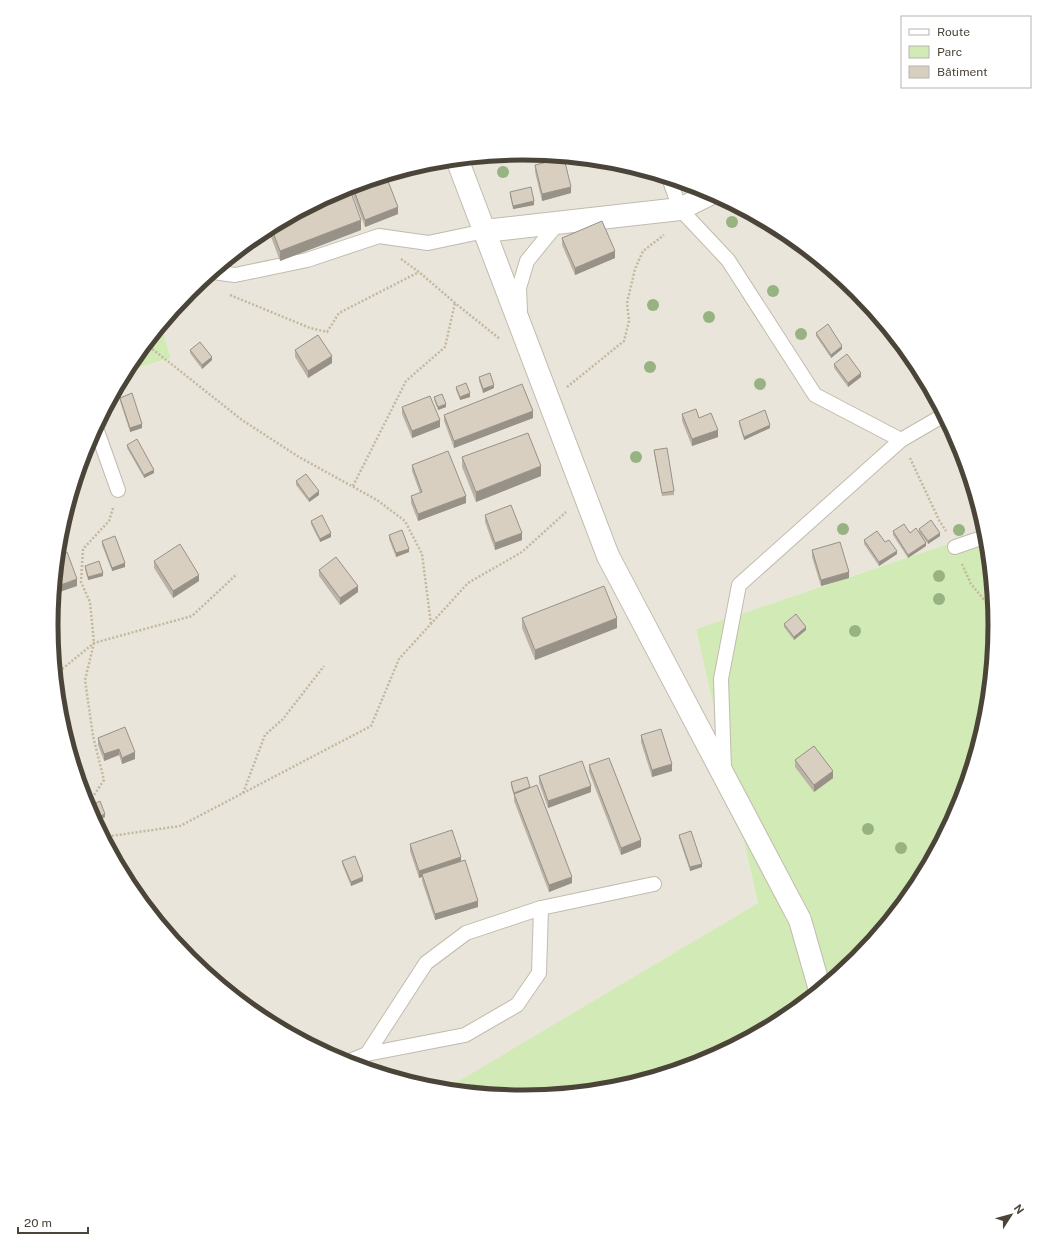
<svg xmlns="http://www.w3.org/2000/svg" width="1047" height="1251" font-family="'Public Sans',sans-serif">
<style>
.residential{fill:#eae5da}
.green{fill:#d2eab5}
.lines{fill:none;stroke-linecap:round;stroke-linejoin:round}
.lane-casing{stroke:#c2bbae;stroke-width:16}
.street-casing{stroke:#c2bbae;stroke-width:24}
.path{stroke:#c4b79f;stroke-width:2.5;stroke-dasharray:2 2;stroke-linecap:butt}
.lane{stroke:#fff;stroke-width:14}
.street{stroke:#fff;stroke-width:22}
.tree{fill:#97b381}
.wall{fill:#bab2a6}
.shaded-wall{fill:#979187}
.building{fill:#d8cfc1;stroke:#979187}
.rim{fill:none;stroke:#4b4439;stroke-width:5}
</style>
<rect width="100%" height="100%" fill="#f6f3ec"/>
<polygon class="residential" points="524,153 616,162 705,189 786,233 858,292 916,363 960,445 986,531 696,629 758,903 450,1087 452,1091 431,1089 342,1062 261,1018 189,959 131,888 87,806 60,717 51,625 60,533 87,444 126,371 171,358 161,326 190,291 261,233 343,189 432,162"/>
<g class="green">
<polygon points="161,326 171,358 126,371 131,363"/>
<polygon points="986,531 996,626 987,718 960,807 916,888 857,960 786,1018 704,1062 615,1089 523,1098 452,1091 449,1087 758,903 696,629"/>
</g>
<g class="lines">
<g class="lane-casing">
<g id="lane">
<polyline points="669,178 680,209 728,260 815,395 901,440"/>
<polyline points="213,272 235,275 307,260 379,236 428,243 485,231"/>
<polyline points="520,311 519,288 527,261 558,223"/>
<polyline points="96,428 118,490"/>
<polyline points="955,547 987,536"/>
<polyline points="724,769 721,679 739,585 901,440 944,415"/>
<polyline points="367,1054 426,963 466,933 541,908 654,884"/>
<polyline points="345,1063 367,1054 465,1035 517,1005 539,973 541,908"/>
</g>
</g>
<g class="street-casing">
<g id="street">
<polyline points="457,159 608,556 800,920 820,990"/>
<polyline points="485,231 680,209 712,193"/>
</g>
</g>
<g class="path">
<polyline points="401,259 419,272 455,303 500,339"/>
<polyline points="230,295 310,328 327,332 339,313 419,272"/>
<polyline points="146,344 242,420 299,457 377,500 405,521 422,554 431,624"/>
<polyline points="567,387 624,341 629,321 627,303 635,269 643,251 664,235"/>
<polyline points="910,458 939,520 946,531"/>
<polyline points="353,486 406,381 445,347 455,303"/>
<polyline points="962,564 971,584 995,613"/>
<polyline points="56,674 94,643 192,616 237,574"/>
<polyline points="243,793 265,735 283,719 324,666"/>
<polyline points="88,809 88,804 104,780 93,736 85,680 94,643 90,602 81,582 83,549 109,521 113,508"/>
<polyline points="105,840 111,836 180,826 371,726 399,659 468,583 522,552 566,512"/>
</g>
<use href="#lane" class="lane"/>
<use href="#street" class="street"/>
</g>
<g class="tree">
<circle cx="503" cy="172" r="6"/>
<circle cx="732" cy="222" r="6"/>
<circle cx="773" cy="291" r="6"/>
<circle cx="653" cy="305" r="6"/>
<circle cx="709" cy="317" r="6"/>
<circle cx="801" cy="334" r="6"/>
<circle cx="650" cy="367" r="6"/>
<circle cx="760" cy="384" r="6"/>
<circle cx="636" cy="457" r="6"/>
<circle cx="843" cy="529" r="6"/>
<circle cx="959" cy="530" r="6"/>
<circle cx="939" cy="576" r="6"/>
<circle cx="939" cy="599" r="6"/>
<circle cx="855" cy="631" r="6"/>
<circle cx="868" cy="829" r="6"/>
<circle cx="901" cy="848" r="6"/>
</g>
<g class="wall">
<polygon points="535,165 571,193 542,201 535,172"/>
<polygon points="353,188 398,214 365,227 353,195"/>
<polygon points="343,189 361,230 280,261 268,229"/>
<polygon points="510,192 534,205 513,209 510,196"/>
<polygon points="562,238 615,258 575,275 562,245"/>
<polygon points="816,333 842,349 831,358 816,336"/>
<polygon points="190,350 212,360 202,369 190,353"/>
<polygon points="295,350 332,363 308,378 295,357"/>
<polygon points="834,364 861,377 848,387 834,368"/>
<polygon points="479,377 494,388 483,393 479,381"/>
<polygon points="456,387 470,397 460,400 456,390"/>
<polygon points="434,397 446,407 438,410 434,400"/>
<polygon points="120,398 142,428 130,432 120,401"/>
<polygon points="402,407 440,427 412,438 402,414"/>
<polygon points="682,414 718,437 692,446 682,421"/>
<polygon points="444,415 533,418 454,448 444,421"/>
<polygon points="739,421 770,428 744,440 739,424"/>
<polygon points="127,445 154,473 144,478 127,448"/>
<polygon points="654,450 674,491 674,495 662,496 654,453"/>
<polygon points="462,457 541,476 476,502 462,467"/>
<polygon points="412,465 466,503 418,521 411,503 411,496 420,493 412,471"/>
<polygon points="296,481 319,495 309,502 296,485"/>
<polygon points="485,515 522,540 495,550 485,522"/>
<polygon points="311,521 331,537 320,542 311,524"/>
<polygon points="919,529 940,536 928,544 919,532"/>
<polygon points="893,531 910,533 926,546 908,558 893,535"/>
<polygon points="389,535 409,552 396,557 389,539"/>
<polygon points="864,540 885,542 897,554 879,566 864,544"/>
<polygon points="102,541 125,567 112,571 102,545"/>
<polygon points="812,550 849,578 821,586 812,557"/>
<polygon points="154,561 199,581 173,598 154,568"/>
<polygon points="85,566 103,576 88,580 85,569"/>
<polygon points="319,570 358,592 340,605 319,576"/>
<polygon points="522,618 617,628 535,660 522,628"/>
<polygon points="784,624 806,630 794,640 784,627"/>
<polygon points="125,727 135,759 122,764 119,755 104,761 98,745 98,738"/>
<polygon points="641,735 672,771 652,777 641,742"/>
<polygon points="795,760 833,778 814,792 795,767"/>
<polygon points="589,765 641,847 621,855 589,772"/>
<polygon points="539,776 591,792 548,808 539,783"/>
<polygon points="511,782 530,788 572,883 549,892 514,801 514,796 511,786"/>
<polygon points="88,807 105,817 95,822 88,809"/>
<polygon points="679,835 702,867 690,871 679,838"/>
<polygon points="410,844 461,862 478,907 435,920 422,881 422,877 419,878 410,851"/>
<polygon points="342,861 363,881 351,886 342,864"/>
</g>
<g class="shaded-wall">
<polygon points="571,187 571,193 542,201 542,194"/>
<polygon points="534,201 534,205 513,209 513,206"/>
<polygon points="398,207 398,214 365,227 365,220"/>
<polygon points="361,220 361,230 280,261 280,251"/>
<polygon points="615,251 615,258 575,275 575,268"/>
<polygon points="842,346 842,349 831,358 831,355"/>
<polygon points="332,356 332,363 308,378 308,371"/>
<polygon points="212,357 212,360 202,369 202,365"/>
<polygon points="861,373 861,377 848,387 848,383"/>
<polygon points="494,385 494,388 483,393 483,389"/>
<polygon points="470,393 470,397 460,400 460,397"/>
<polygon points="446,404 446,407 438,410 438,407"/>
<polygon points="533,411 533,418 454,448 454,441"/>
<polygon points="440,420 440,427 412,438 412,431"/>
<polygon points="142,424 142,428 130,432 130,428"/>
<polygon points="770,425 770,428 744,440 744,437"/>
<polygon points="718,430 718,437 692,446 692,439"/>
<polygon points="541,466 541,476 476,502 476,492"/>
<polygon points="154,470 154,473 144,478 144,475"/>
<polygon points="319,491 319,495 309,502 309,499"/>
<polygon points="466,496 466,503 418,521 418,514"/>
<polygon points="331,533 331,537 320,542 320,539"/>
<polygon points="522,533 522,540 495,550 495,543"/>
<polygon points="940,533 940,536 928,544 928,541"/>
<polygon points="926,543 926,546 908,558 908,555"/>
<polygon points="409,549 409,552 396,557 396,553"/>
<polygon points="897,551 897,554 879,566 879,562"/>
<polygon points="125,563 125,567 112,571 112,568"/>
<polygon points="849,572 849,578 821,586 821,580"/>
<polygon points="103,573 103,576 88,580 88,577"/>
<polygon points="199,575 199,581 173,598 173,591"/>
<polygon points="77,579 77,586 54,594 55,587"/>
<polygon points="358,586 358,592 340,605 340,598"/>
<polygon points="617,618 617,628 535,660 535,650"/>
<polygon points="806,627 806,630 794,640 794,637"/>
<polygon points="119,749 119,755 104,761 104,754"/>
<polygon points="135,752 135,759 122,764 122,758"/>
<polygon points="672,764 672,771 652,777 652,770"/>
<polygon points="833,771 833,778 814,792 814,785"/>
<polygon points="591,786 591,792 548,808 548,801"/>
<polygon points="530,787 530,790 514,794 514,796 514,793"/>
<polygon points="105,814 105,817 95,822 94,819"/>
<polygon points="641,840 641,847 621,855 621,848"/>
<polygon points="461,857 461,864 422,874 422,877 419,878 419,871"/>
<polygon points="702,864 702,867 690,871 690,867"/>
<polygon points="363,877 363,881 351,886 351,882"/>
<polygon points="572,877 572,883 549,892 549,885"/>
<polygon points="478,901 478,907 435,920 435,914"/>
</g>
<g class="building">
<polygon points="564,158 571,187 542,194 535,165"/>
<polygon points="386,176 398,207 365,220 353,188"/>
<polygon points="349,187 361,220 280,251 271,227 343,189"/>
<polygon points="531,187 534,201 513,206 510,192"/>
<polygon points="602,221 615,251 575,268 562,238"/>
<polygon points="828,324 842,346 831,355 816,333"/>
<polygon points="318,335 332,356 308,371 295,350"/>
<polygon points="200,342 212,357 202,365 190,350"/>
<polygon points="847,354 861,373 848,383 834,364"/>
<polygon points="490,373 494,385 483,389 479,377"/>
<polygon points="466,383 470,393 460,397 456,387"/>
<polygon points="522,384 533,411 454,441 444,415"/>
<polygon points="132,393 142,424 130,428 120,398"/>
<polygon points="442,394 446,404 438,407 434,397"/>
<polygon points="430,396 440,420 412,431 402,407"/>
<polygon points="696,409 699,418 711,413 718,430 692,439 682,414"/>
<polygon points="765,410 770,425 744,437 739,421"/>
<polygon points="528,433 541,466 476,492 462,457"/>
<polygon points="137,439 154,470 144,475 127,445"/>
<polygon points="667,448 674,491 662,493 654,450"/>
<polygon points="448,451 466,496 418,514 411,496 422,492 412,465"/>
<polygon points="306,474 319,491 309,499 296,481"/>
<polygon points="511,505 522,533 495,543 485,515"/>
<polygon points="322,515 331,533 320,539 311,521"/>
<polygon points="931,520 940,533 928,541 919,529"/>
<polygon points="904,524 910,533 916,528 926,543 908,555 893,531"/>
<polygon points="402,530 409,549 396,553 389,535"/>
<polygon points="877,531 885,542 889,540 897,551 879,562 864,540"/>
<polygon points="115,536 125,563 112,568 102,541"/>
<polygon points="840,542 849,572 821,580 812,550"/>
<polygon points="180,544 199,575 173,591 154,561"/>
<polygon points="67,552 77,579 55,587 58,555"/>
<polygon points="336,557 358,586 340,598 319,570"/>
<polygon points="99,561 103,573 88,577 85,566"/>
<polygon points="604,586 617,618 535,650 522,618"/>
<polygon points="796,614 806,627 794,637 784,624"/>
<polygon points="125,727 135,752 122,758 119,749 104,754 98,738"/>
<polygon points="661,729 672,764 652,770 641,735"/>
<polygon points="814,746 833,771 814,785 795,760"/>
<polygon points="609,758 641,840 621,848 589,765"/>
<polygon points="582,761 591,786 548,801 539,776"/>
<polygon points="527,777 530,787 514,793 511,782"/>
<polygon points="537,785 572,877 549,885 514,794"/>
<polygon points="100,801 105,814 94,819 88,807"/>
<polygon points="452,830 461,857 419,871 410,844"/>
<polygon points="691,831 702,864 690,867 679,835"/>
<polygon points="355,856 363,877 351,882 342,861"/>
<polygon points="465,860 478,901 435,914 422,874"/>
</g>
<path d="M0 0H1047V1251H0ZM58 625a465 465 0 1 1 930 0a465 465 0 1 1-930 0Z" fill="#fff" fill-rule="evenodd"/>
<path class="rim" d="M58 625a465 465 0 1 1 930 0a465 465 0 1 1-930 0Z"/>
<rect x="901" y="16" width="130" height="72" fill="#ffffff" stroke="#b7b4b0"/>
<rect x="909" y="29" width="20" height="6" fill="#ffffff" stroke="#b7b4b0"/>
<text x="937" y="36" font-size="12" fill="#4b4439">Route</text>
<rect x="909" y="46" width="20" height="12" fill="#d2eab5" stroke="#b7b4b0"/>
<text x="937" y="56" font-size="12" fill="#4b4439">Parc</text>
<rect x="909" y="66" width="20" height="12" fill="#d8cfc1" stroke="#b7b4b0"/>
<text x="937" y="76" font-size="12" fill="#4b4439">Bâtiment</text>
<g transform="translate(1011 1215) rotate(54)" stroke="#ffffff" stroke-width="3" paint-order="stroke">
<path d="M0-3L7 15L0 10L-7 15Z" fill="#4b4439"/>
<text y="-6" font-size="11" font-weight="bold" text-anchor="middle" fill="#4b4439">N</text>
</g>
<path d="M18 1227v6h70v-6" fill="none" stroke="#4b4439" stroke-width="2"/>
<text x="24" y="1227" font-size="12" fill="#4b4439" stroke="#ffffff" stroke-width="3" paint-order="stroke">20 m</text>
</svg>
